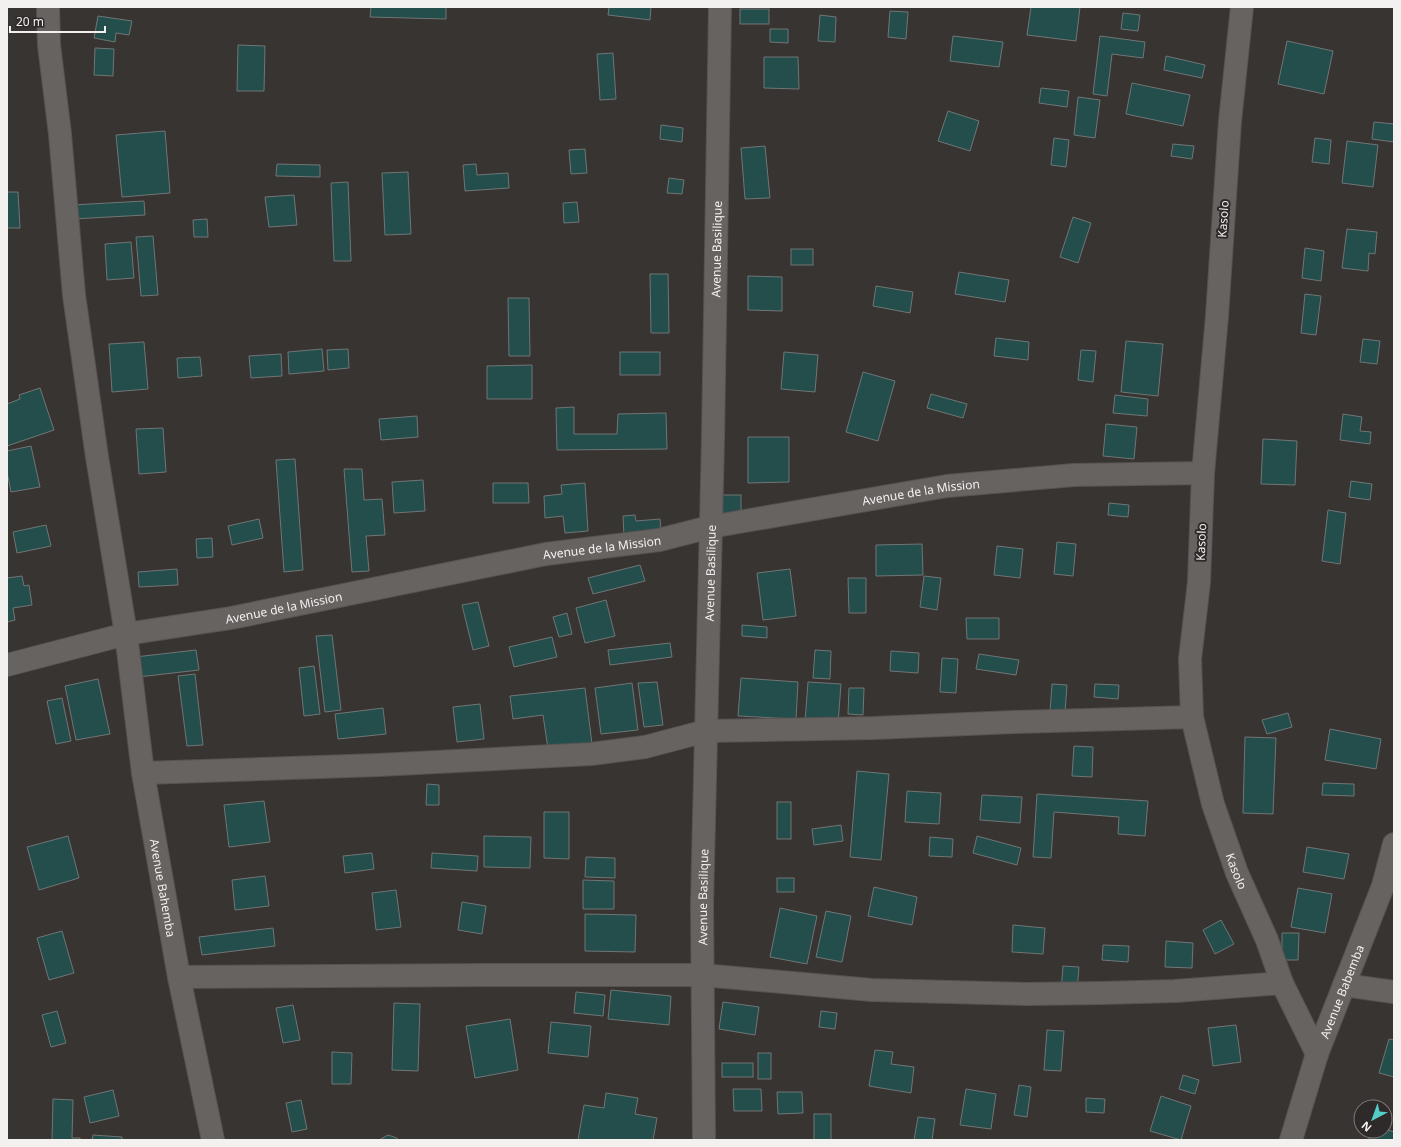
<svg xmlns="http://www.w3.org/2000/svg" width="1401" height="1147" font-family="'Noto Sans',sans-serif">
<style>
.building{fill:#244e4c;stroke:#707575}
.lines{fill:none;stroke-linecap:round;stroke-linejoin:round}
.minor-casing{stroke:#565352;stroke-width:24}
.minor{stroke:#676361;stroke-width:22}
.labels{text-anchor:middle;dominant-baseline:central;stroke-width:4;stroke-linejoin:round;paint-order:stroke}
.street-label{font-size:12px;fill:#f3f1f0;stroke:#2e2a29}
</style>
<rect width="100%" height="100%" fill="#383432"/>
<g class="building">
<polygon points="371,7 446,7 446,19 370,17"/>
<polygon points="609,7 651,7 650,20 608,15"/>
<polygon points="1031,7 1080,7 1076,41 1027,35"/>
<rect x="740" y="9" width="29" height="15"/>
<polygon points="890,11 908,12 906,39 888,37"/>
<polygon points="1123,13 1140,15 1138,31 1121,29"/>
<polygon points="820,15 836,17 835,42 818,41"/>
<polygon points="98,16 132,21 129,35 116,33 115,42 94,38"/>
<polygon points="770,29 788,29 788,43 770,42"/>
<polygon points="953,36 1003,42 999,67 950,61"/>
<polygon points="1100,36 1145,42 1143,58 1112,54 1107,96 1093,94"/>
<polygon points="1287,41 1333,51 1324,94 1278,84"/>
<polygon points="238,45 265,46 264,91 237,91"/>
<polygon points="95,48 114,49 113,76 94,75"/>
<polygon points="613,53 616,99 600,100 597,54"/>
<polygon points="1166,56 1205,65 1202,78 1164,70"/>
<polygon points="764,57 798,57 799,89 764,88"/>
<polygon points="1132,83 1190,95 1183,126 1126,114"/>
<polygon points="1041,88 1069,91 1067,107 1039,103"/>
<polygon points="1078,97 1100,100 1095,138 1074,135"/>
<polygon points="948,111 979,121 970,151 938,141"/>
<polygon points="1374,122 1394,124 1394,142 1372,139"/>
<polygon points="661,125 683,128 682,142 660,139"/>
<polygon points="165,131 170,193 122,197 116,135"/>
<polygon points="1054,138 1069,140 1066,167 1051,165"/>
<polygon points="1315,138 1331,140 1329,164 1312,162"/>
<polygon points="1347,141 1378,145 1373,187 1342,183"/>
<polygon points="1173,144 1194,146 1192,159 1171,156"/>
<polygon points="765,146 770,198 745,199 741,148"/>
<polygon points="585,149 587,173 571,174 569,150"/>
<polygon points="277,164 320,165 320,177 276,176"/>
<polygon points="476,164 477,175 508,173 509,188 465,191 463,165"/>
<polygon points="408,172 411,234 385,235 382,173"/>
<polygon points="669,178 684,180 682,194 667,193"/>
<polygon points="348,182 351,261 334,261 331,183"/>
<polygon points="7,192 18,192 20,228 7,228"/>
<polygon points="294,195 297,225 269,227 265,197"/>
<polygon points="144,201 145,215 73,219 72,205"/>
<polygon points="577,202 579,222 564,223 563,203"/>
<polygon points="1073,217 1091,223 1078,263 1060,257"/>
<polygon points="207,219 208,237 194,237 193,220"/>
<polygon points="1347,229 1377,232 1375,254 1369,253 1368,271 1342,268"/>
<polygon points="153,236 158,295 141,296 136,237"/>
<polygon points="131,242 134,278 107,280 105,244"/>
<polygon points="1305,248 1324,251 1321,281 1302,278"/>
<rect x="791" y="249" width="22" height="16"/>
<polygon points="959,272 1009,280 1005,302 955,294"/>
<polygon points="650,274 668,274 669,333 651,333"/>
<polygon points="748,276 782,277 782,311 748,310"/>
<polygon points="876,286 913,292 910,313 873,306"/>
<polygon points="1305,294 1321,296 1316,335 1301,333"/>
<polygon points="508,298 529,298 530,356 509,356"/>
<polygon points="996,338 1029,342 1028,360 994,356"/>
<polygon points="1363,339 1380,341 1377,364 1360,362"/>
<polygon points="1126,341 1163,344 1158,396 1121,392"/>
<polygon points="144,342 148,389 112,392 109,344"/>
<polygon points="322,349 324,371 289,374 288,352"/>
<polygon points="348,349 349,368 328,370 327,350"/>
<polygon points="1081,350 1096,351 1093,382 1078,380"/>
<rect x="620" y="352" width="40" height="23"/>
<polygon points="784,352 818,355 815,392 781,389"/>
<polygon points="281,354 282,376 251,378 249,356"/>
<polygon points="200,357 202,376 178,378 177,358"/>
<polygon points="532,365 532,399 487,399 487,366"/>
<polygon points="863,372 895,381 878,441 846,432"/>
<polygon points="40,388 54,430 7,446 7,404 20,399 19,395"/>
<polygon points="931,394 967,404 963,418 927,408"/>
<polygon points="1115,395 1148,399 1147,416 1113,413"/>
<polygon points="574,407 574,434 617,434 618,414 666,413 667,449 557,450 556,408"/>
<polygon points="1343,414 1362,417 1360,431 1371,432 1370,444 1340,440"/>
<polygon points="417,416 418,437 381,440 379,419"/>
<polygon points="1106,424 1137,427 1134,459 1103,456"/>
<polygon points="163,428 166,472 139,474 136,429"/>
<polygon points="748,437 789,437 789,482 748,483"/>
<polygon points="1263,439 1297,441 1295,485 1261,484"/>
<polygon points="31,446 40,487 11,492 7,472 7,451"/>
<polygon points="295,459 303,570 284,572 276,460"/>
<polygon points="344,469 362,469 364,500 382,499 385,535 366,536 369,571 352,572"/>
<polygon points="423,480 425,511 394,513 392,482"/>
<polygon points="1351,481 1372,484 1370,500 1349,497"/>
<polygon points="493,483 528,483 529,503 493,503"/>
<polygon points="585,483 588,531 565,533 563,516 545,518 544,496 562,494 561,485"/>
<rect x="720" y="495" width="21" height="22"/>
<polygon points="1109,503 1129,505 1128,517 1108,515"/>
<polygon points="1328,510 1346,513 1340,564 1322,561"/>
<polygon points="635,515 636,521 660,519 661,533 624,536 623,516"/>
<polygon points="259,519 263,538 232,545 228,526"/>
<polygon points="46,525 51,546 17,553 13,532"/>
<polygon points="212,538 213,557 197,558 196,539"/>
<polygon points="1057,542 1076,544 1073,576 1054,574"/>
<polygon points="922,544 923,575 876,576 876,545"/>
<polygon points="997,546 1023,549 1020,578 994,575"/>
<polygon points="640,565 645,581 593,594 588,578"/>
<polygon points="177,569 178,585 139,587 138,572"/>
<polygon points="790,569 796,616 763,620 757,573"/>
<polygon points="22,576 24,586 29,585 32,605 13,608 15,620 7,622 7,578"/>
<polygon points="924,576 941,578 937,610 920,607"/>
<polygon points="848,578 866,578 866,613 849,613"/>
<polygon points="606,600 615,636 585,643 576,608"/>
<polygon points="478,602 489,646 473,650 462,605"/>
<polygon points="567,613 572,634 559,637 553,617"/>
<polygon points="966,618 999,618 999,639 967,639"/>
<polygon points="742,625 767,627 767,638 742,636"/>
<polygon points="332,635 341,710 325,712 316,636"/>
<polygon points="552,637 557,657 514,667 509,647"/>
<polygon points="670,643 672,657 610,665 608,650"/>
<polygon points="196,650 199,670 138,677 135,657"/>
<polygon points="815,650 831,651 830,679 813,678"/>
<polygon points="891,651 919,653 918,673 890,671"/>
<polygon points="979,654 1019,660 1016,675 976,669"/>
<polygon points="942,658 958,659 956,693 940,692"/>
<polygon points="314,666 320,714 304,716 299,668"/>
<polygon points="195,674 203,745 187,746 178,676"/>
<polygon points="741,678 798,682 796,719 738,716"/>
<polygon points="98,679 110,734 76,740 65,686"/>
<polygon points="657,682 663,725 644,727 638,683"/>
<polygon points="808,682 841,684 838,724 805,722"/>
<polygon points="632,683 638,730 601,734 595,688"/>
<polygon points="1052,684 1067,685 1065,713 1050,712"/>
<polygon points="1095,684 1119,685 1118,699 1094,697"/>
<polygon points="585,688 592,744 548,749 543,715 513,719 510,696"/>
<polygon points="849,688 864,688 863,715 848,714"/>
<polygon points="62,698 71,741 56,744 47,701"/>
<polygon points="480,704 484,739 457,742 453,707"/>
<polygon points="383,708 386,734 338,739 335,714"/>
<polygon points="1288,713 1292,727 1267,734 1262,720"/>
<polygon points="1330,729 1381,739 1376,769 1325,760"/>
<polygon points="1245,737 1276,738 1273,814 1243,813"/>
<polygon points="1074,746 1093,747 1092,777 1072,776"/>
<polygon points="857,771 889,774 881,860 850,857"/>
<polygon points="1323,783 1354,784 1354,796 1322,795"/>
<polygon points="427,784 439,785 439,805 426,805"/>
<polygon points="907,791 941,793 939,824 905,822"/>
<polygon points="1037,794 1148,801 1145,836 1118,834 1119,817 1054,812 1051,858 1033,857"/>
<polygon points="982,795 1022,797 1020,823 980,820"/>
<polygon points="264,801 270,842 229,847 224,805"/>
<rect x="777" y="802" width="14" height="37"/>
<polygon points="544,812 569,812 569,859 544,858"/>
<polygon points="841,825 843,841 814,845 812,829"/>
<polygon points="68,836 79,878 39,890 27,847"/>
<polygon points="484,836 531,837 530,868 484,867"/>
<polygon points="977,836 1021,848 1017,865 973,853"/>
<polygon points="930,837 953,839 952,857 929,856"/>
<polygon points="1307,847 1349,854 1344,879 1303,872"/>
<polygon points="372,853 374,869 345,873 343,856"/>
<polygon points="432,853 478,856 477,871 431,868"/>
<polygon points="586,857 615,858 615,878 585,877"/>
<polygon points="265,876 269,906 235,910 232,880"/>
<rect x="777" y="878" width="17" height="14"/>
<polygon points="583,880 614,881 614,909 583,909"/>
<polygon points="874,887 917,897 912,925 868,916"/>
<polygon points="1298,888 1332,894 1325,933 1291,927"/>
<polygon points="396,890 401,927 376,930 372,893"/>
<polygon points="462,902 486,906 482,934 458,930"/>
<polygon points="780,908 817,916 807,964 770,957"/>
<polygon points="826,911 851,916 842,962 816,957"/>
<polygon points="585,914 636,915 635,952 585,951"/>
<polygon points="1221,920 1234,944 1215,954 1203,930"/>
<polygon points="1013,925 1045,928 1043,954 1012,952"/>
<polygon points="273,928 275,946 202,955 199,937"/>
<polygon points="62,931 74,973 49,980 37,938"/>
<polygon points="1282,933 1299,933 1298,960 1282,960"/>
<polygon points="1166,941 1193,943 1192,968 1165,967"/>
<polygon points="1103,945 1129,946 1128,962 1102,960"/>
<polygon points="1063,966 1079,967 1077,991 1061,991"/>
<polygon points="611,990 671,996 669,1025 608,1019"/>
<polygon points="576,992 605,995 603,1016 574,1013"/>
<polygon points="723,1002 759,1007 755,1035 719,1029"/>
<polygon points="394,1003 420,1004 418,1071 392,1070"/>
<polygon points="293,1005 300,1040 283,1043 276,1008"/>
<polygon points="57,1011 66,1043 51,1047 42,1015"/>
<polygon points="821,1011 837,1013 835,1029 819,1027"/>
<polygon points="510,1019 518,1070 475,1078 466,1026"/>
<polygon points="551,1022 591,1026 588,1057 548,1053"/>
<polygon points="1236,1025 1241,1062 1213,1066 1208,1028"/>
<polygon points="1047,1030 1064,1031 1061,1071 1044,1070"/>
<polygon points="1389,1039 1394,1040 1394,1077 1379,1073"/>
<polygon points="875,1050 893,1052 891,1064 914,1067 911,1093 869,1086"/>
<polygon points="332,1052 352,1053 351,1084 332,1084"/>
<rect x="758" y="1053" width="13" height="26"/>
<rect x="722" y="1063" width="31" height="14"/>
<polygon points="1183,1075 1199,1080 1195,1094 1179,1089"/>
<polygon points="1019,1085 1031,1087 1027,1117 1014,1115"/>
<polygon points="733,1089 761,1089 762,1111 734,1111"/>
<polygon points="966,1089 996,1094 991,1129 960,1125"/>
<polygon points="113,1090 119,1116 90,1123 84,1097"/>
<polygon points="777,1092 802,1092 803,1113 778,1114"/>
<polygon points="606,1093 638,1098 635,1114 657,1118 653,1140 578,1140 584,1105 604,1108"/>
<polygon points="1161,1096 1191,1106 1181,1140 1150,1131"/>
<polygon points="1086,1098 1105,1099 1104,1113 1086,1112"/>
<polygon points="53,1099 73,1100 72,1138 80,1138 80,1140 52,1140"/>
<polygon points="301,1100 307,1129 292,1132 286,1103"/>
<rect x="814" y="1114" width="17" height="26"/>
<polygon points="918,1117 935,1119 932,1140 914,1140"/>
<polygon points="1385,1129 1394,1132 1394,1140 1369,1140 1371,1131 1385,1131"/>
<polygon points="93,1135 122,1137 122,1140 92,1140"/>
<polygon points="388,1135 397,1138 398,1140 379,1140"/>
</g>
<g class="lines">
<g class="minor-casing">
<g id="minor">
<path id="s1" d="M48,7L49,45L60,134L74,295L97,457L126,634L143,773L179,977L213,1140"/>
<path id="s2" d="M1242,7L1230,121L1217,316L1203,473L1199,582L1190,659L1192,717L1213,804L1237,873L1267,940L1282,983L1317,1054"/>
<path id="s3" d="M7,665L126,634L231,618L546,554L659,540L710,527L947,486L1074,475L1203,473"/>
<polyline points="143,773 378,765 591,754 645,747 706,731 874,728 1014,722 1192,717"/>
<polyline points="179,977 487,975 702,975 872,990 1026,994 1102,993 1175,991 1282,983"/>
<polyline points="1344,985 1394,992"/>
<path id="s4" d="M704,1140L702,904L713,439L720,7"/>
<path id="s5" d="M1291,1140L1317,1054L1383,886L1394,844"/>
</g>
</g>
<use href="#minor" class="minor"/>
</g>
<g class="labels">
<g class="street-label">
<text transform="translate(1223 219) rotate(-86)">Kasolo</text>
<text stroke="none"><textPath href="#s4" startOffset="891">Avenue Basilique</textPath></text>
<text stroke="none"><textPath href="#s3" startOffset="931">Avenue de la Mission</textPath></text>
<text transform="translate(1201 542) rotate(-88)">Kasolo</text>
<text stroke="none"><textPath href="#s3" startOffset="607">Avenue de la Mission</textPath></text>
<text stroke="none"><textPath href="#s4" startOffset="567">Avenue Basilique</textPath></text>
<text stroke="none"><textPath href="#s3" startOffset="283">Avenue de la Mission</textPath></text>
<text stroke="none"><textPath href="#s2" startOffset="873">Kasolo</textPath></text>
<text stroke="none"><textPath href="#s1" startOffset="889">Avenue Bahemba</textPath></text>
<text stroke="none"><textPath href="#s4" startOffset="243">Avenue Basilique</textPath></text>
<text stroke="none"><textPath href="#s5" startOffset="157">Avenue Babemba</textPath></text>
</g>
</g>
<rect width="1401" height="1147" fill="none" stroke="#f3f1f0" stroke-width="16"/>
<g transform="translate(1373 1119) rotate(221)"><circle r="19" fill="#2e2a29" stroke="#7d7a79"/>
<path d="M0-3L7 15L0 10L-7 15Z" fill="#54cdc7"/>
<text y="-6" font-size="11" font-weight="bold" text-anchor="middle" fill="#f3f1f0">N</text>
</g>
<path d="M10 26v6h95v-6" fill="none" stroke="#f3f1f0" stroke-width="2"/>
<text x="16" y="26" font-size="12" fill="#f3f1f0" stroke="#2e2a29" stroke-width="3" paint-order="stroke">20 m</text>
</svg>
